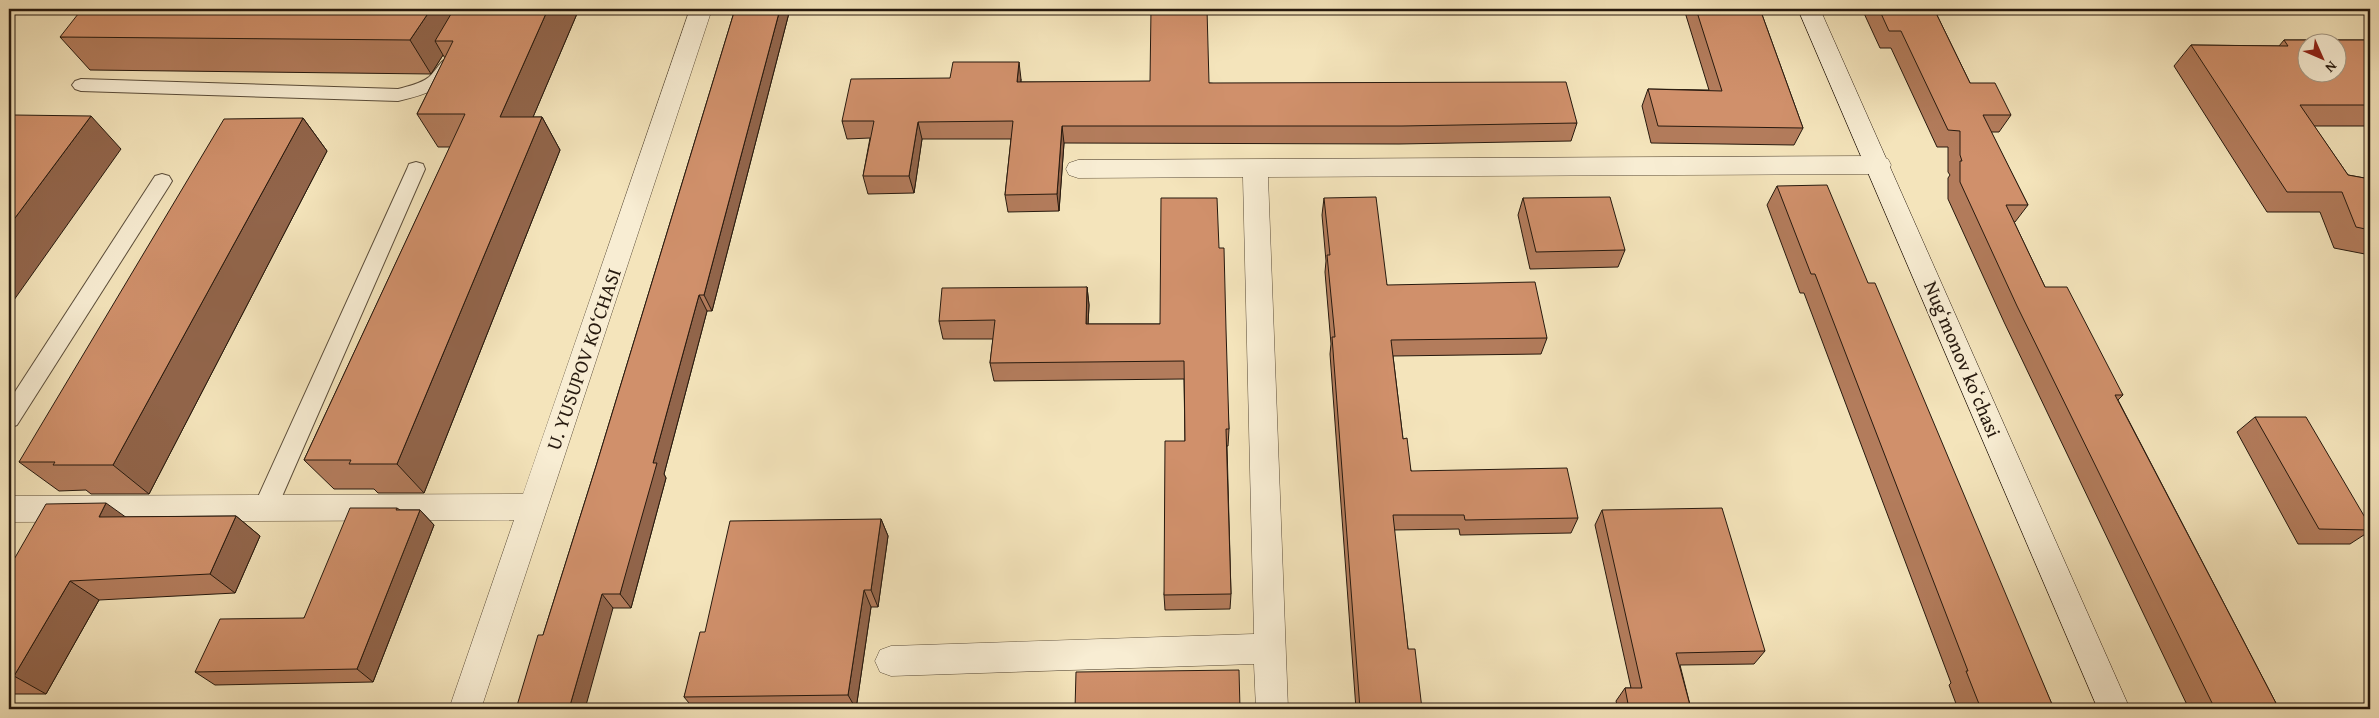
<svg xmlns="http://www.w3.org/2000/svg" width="2379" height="718" font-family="'Gentium Book Plus',serif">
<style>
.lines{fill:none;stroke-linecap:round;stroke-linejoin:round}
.lane-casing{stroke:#5a4c39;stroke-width:2}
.street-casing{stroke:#5a4c39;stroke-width:1}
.secondary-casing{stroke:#26190e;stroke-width:1}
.lane{fill:#f8edd3;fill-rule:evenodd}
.street{fill:#f8edd3;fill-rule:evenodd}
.secondary{fill:#f8edd3;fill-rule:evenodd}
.wall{fill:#b37c5c;stroke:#26190e}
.shaded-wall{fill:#92654b;stroke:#26190e}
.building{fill:#d0906b;stroke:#26190e;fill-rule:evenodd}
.labels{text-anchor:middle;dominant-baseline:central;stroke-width:4;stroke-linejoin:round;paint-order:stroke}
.street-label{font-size:20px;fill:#26190e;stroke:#f8edd3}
</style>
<rect width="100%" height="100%" fill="#f4e4bb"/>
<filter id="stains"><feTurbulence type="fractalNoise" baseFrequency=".004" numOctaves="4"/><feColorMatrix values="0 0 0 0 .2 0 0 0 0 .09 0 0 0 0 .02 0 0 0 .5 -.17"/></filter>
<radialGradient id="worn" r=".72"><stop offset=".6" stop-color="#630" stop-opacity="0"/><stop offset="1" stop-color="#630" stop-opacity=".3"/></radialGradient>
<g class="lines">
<g class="lane-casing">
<g id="lane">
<path d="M450,57L456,59L459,63C442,90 428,94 398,101L81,91L75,89L72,85L75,81L81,79L398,89C409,86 420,84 429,77C437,70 440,60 450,57Z"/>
<polygon points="416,162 423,164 425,169 277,508 273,515 265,518 257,515 253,508 407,169 409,164"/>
<polygon points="162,174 169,176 172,181 169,186 17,425 9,428 9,401 155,176"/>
</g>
</g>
<g class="street-casing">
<g id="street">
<polygon points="690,9 712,9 481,709 449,709 514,520 9,522 9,496 523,494"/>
<polygon points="1879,156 1888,159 1891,165 1888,171 1879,174 1268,177 1288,709 1256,709 1254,664 891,676 880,672 875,661 880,650 891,646 1254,634 1243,177 1078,178 1069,175 1066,169 1069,163 1078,160"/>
</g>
</g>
<g class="secondary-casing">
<polygon id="secondary" points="1798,9 1820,9 2130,709 2098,709"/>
</g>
<use href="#lane" class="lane"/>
<use href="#street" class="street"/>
<use href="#secondary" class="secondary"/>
</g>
<g class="wall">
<polygon points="454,9 579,9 533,117 542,117 560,150 424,493 378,493 374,489 334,489 304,460 450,147 438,147 417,114 445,58 443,55 431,74 90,70 60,37 452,12"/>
<polygon points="735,9 790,9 712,311 707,311 664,474 666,478 631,608 613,608 543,635 597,463"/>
<polygon points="1684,9 1760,9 1803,128 1794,145 1651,143 1642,106 1648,89 1709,90"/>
<polygon points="1862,9 1934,9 1970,83 2011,115 1999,132 1991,132 2028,205 2015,222 2014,222 2045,287 2123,395 2118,400 2279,709 2189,709 2004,322 1948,199 1948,178 1950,175 1948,172 1948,147 1937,147 1891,48 1880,48"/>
<polygon points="2284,40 2370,40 2370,126 2314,126 2348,175 2370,179 2370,255 2334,248 2320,212 2267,212 2174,66 2191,45 2279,46"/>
<polygon points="1021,79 1021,82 1209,83 1577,123 1571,141 1399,144 1064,143 1059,211 1008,212 1005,195 1011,139 922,139 914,193 868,194 863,176 870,138 847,139 842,121"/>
<polygon points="303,118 327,151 149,494 91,494 86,490 59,491 19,462"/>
<polygon points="1777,186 1868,283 2054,709 1958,709 1949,685 1951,683 1804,293 1800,293 1767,205"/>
<polygon points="1324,198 1387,285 1547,338 1541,354 1393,356 1403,439 1411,471 1578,518 1571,533 1460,535 1459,529 1394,530 1408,649 1422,709 1356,709 1330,354 1331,344 1325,272 1326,261 1322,215"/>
<polygon points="1523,198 1625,250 1618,267 1530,269 1518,215"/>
<polygon points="1219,248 1229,429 1228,446 1227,446 1231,594 1230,609 1165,610 1164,595 1185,441 1184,379 994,381 990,363 993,339 943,339 939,321 1087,287 1089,305 1088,324 1160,324"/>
<polygon points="2255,417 2370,526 2370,531 2350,544 2298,544 2237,432"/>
<polygon points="397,508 400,510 420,510 434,525 373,682 215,685 195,672 304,618"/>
<polygon points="1602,510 1765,651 1754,664 1680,665 1691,709 1618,709 1616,701 1625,688 1631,688 1595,525"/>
<polygon points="236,516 260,536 235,593 99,600 46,694 9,694 9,568 125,517"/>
<polygon points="881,519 888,536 878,607 871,607 856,709 694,709 684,697 705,632"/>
</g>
<g class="shaded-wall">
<polygon points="431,9 451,9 461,26 435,41 443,55 431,74 410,40"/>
<polygon points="548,9 579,9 519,150 500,117"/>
<polygon points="780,9 790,9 712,311 704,295"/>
<polygon points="1019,62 1021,79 1019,100 1017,82"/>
<polygon points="91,116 121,149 9,307 9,226"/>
<polygon points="542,117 560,150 424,493 397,464"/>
<polygon points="303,118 327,151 149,494 113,465"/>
<polygon points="918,122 922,139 914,193 909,176"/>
<polygon points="1062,126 1064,143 1059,211 1057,194"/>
<polygon points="1087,287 1089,305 1087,343 1086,324"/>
<polygon points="699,295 707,311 664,474 666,478 631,608 620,594 653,463"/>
<polygon points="106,503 134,523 99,517"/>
<polygon points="420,510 434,525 373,682 357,669"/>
<polygon points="236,516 260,536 235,593 210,574"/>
<polygon points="881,519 888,536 878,607 871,590"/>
<polygon points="70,581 99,600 46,694 14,676"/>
<polygon points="864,590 871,607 856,709 848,695"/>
<polygon points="602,594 613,608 585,709 569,709"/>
</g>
<g class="building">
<polygon points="82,9 431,9 410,40 60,37"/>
<polygon points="454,9 548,9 500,117 542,117 397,464 349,464 351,460 304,460 465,114 417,114 453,41 435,41"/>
<polygon points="735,9 780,9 704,295 699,295 653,463 657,463 620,594 602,594 569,709 516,709 538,635 543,635 597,463"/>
<polygon points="1151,9 1207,9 1209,83 1566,82 1577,123 1402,126 1062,126 1057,194 1005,195 1013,121 918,122 909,176 863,176 874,121 842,121 851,79 950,78 953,62 1019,62 1017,82 1150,81"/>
<polygon points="1696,9 1760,9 1803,128 1658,126 1648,89 1722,91"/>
<polygon points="1879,9 1934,9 1970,83 1995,83 2011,115 1983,115 2028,205 2006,205 2045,287 2067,287 2123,395 2115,395 2279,709 2215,709 2017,306 1960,182 1960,161 1962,161 1960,155 1960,131 1948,130 1901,31 1889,31"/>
<path d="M2284,40H2370V105H2300L2348,175L2370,179V230L2356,227L2342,192H2287L2191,45L2288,46ZM2306,42H2336V72H2306Z"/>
<polygon points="14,115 91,116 9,226 9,121"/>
<polygon points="303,118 113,465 53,465 55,462 19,462 224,119"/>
<polygon points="1827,185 1868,283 1875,283 2054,709 1981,709 1966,671 1968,671 1815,274 1811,274 1777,186"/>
<polygon points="1376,197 1387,285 1535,282 1547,338 1391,340 1403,439 1407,438 1411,471 1567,468 1578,518 1465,520 1464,515 1393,515 1408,649 1415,649 1422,709 1360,709 1332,337 1335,337 1327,255 1330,255 1324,198"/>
<polygon points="1610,197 1625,250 1536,252 1523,198"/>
<polygon points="1161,198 1217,198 1219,248 1224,248 1226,329 1229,429 1226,429 1231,594 1164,595 1165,441 1185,441 1184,361 990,363 995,320 939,321 942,288 1087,287 1086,324 1160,324"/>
<polygon points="2255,417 2306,417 2370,526 2370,530 2319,529"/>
<polygon points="106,503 99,517 236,516 210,574 70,581 14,676 9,677 9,568 46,504"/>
<polygon points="350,508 397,508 396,510 420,510 357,669 195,672 220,619 304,618"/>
<polygon points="1722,508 1765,651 1676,653 1691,709 1629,709 1625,688 1642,688 1602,510"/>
<polygon points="881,519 871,590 864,590 848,695 684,697 700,632 705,632 730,521"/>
<polygon points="1239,670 1240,709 1075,709 1076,672"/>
</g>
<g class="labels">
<g class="street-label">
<text transform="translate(583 359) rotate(-71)">U. YUSUPOV KO‘CHASI</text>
<text transform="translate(1963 359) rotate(67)">Nugʻmonov koʻchasi</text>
</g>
</g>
<rect width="2379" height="718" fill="none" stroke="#f4e4bb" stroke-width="30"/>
<rect x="10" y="10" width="2359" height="698" fill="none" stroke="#26190e" stroke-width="2.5"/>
<rect x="15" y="15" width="2349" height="688" fill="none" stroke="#26190e"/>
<g transform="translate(2322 58) rotate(135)"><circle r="24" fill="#f8edd3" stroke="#a49884"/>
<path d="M0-4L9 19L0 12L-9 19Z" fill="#8f2418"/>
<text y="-8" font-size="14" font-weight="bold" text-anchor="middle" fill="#26190e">N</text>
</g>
<rect width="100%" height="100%" filter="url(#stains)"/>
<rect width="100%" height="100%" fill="url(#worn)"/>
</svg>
